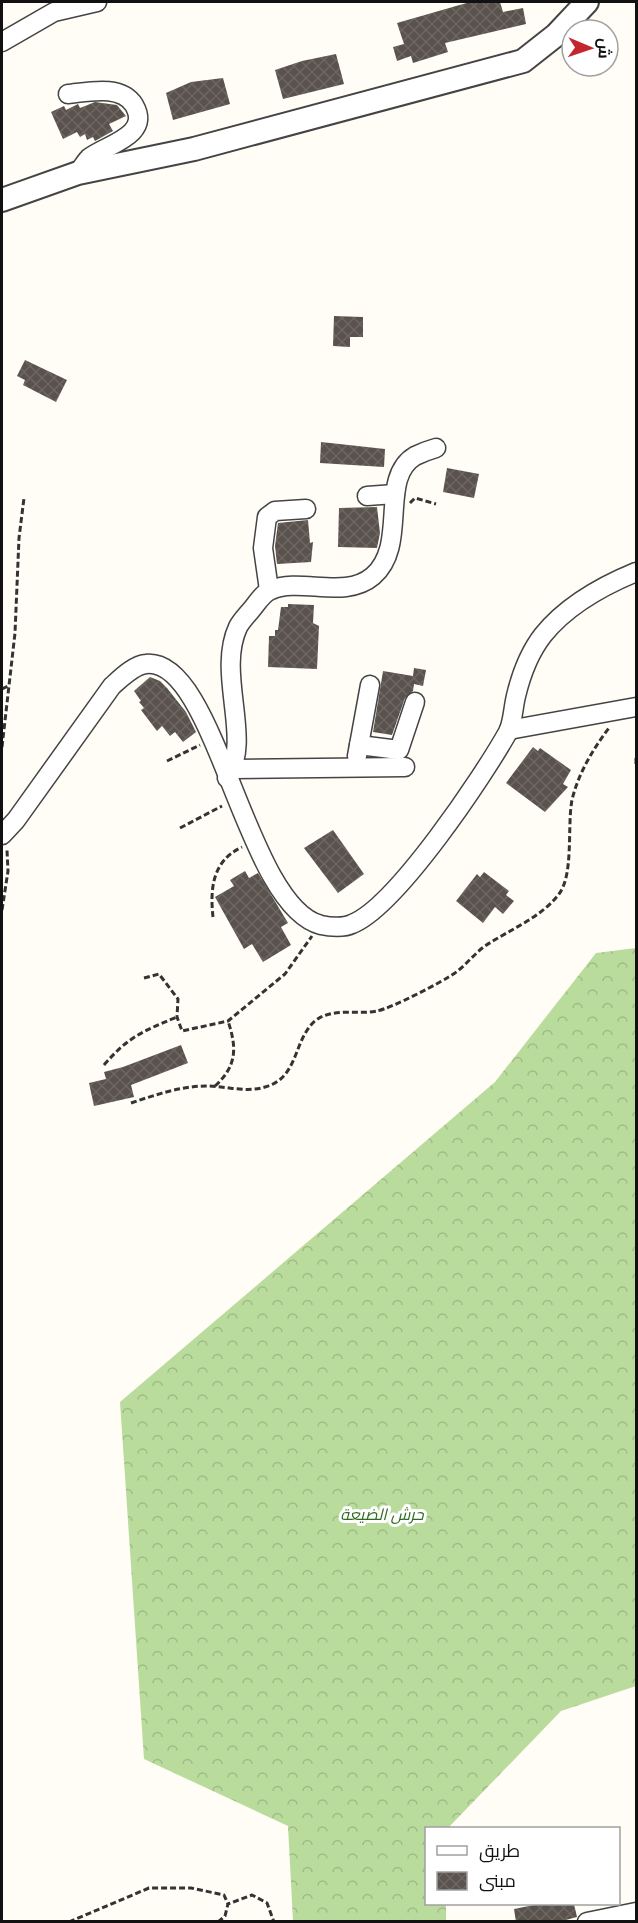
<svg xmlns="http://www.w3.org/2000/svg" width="638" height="1923" font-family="'Times New Roman',Cairo,serif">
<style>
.forest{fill:url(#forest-crowns)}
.building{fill:url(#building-cross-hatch)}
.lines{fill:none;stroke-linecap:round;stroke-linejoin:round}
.minor-casing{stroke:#444;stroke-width:21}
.tertiary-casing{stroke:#444;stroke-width:26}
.path{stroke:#333;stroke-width:3;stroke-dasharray:6 3;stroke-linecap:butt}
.minor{stroke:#fff;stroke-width:18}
.tertiary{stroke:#fff;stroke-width:22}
.labels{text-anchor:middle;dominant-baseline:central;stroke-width:6;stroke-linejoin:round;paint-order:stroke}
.park-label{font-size:16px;font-style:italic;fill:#2f6b1f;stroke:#fff}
</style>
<defs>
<pattern id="forest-crowns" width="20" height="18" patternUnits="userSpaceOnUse" patternTransform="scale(1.5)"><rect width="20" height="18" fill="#b9dc9c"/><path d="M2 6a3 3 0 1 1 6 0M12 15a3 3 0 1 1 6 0" fill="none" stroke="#9ebc85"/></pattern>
<pattern id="building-cross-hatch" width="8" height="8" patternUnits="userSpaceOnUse" patternTransform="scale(1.5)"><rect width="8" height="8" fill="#5a524d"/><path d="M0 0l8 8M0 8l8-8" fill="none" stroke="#6d6662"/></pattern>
</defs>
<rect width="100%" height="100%" fill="#fffdf5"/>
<polygon class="forest" points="636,948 636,1686 561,1711 448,1828 426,1828 426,1904 446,1904 446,1921 293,1921 288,1826 144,1759 120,1402 495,1082 596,953"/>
<g class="building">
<polygon points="470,2 500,2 503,12 523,8 526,24 445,43 448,52 413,63 411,56 397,61 393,47 404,44 397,23"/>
<polygon points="336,54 344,84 283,99 275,70 302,61"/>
<polygon points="223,78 230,104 173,120 166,93 191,82"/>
<polygon points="95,102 117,105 126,116 109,124 113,131 95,141 93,137 87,140 85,134 80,137 77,132 63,139 51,112 64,106 66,110 78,104 80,108"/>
<polygon points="334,316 363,317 363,337 350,337 350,347 333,346"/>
<polygon points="25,360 67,380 56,402 23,385 25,380 17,376"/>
<polygon points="321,442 385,449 384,467 320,463"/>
<polygon points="447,468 479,474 474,498 443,492"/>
<polygon points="377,507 380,533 377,548 338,547 339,508"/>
<polygon points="308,520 310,543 313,542 311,562 277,564 275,546 278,523"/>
<polygon points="288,604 314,605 313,623 319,626 317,669 268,667 269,636 275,636 275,630 278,630 281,607 288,607"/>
<polygon points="414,668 426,670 423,686 414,684 413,691 405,698 392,735 373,732 383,671 413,676"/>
<polygon points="150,677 160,681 167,688 186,712 196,732 183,742 175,732 170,736 162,726 157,731 141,710 144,708 139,702 141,701 134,691"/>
<polygon points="533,747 538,751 540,748 571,770 563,784 568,787 545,812 506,783"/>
<polygon points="333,830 364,874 338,893 304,848"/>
<polygon points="245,871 249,878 258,873 288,923 281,927 291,945 263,962 252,944 244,949 215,897 234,886 230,880"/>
<polygon points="484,872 509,891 506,895 514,901 503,914 495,907 483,923 456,901 477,874 480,877"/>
<polygon points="181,1045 188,1063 131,1085 134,1097 94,1106 89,1083 106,1079 104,1072 123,1067"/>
<polygon points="539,1904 574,1904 577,1917 558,1922 516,1922 514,1909"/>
</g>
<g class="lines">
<g class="minor-casing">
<g id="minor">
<polyline points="2,42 54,12 97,2"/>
<path d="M68,94C88,92 121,84 134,105C152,136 105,145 89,158C85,162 81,169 78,173"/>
<polyline points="367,496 395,494"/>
<polyline points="269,590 263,548 267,517 275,511 306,509"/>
<polyline points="509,730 636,707"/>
<polyline points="359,745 399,750 415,702"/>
<polyline points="357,756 370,685"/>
<polyline points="233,769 405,767"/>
<path d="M227,778C253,739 216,674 238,627C241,621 247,615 252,609C257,603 263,593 271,590C301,577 345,600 373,576C409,545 378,478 415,456C421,453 429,450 436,448"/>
<path d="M2,835L16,820L112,686C121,678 134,665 146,664C216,656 245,906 321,925C330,927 344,928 352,924C396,907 484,775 508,732C513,722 513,708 516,696C521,675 529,653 543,635C567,605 602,586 636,572"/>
<polyline points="587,1922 636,1912"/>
</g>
</g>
<g class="tertiary-casing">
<polyline id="tertiary" points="2,200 78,173 194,149 523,61 556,35 587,2"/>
</g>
<g class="path">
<polyline points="410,503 415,498 436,504"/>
<polyline points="2,689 8,686"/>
<polyline points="2,747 15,633 19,538 24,498"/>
<polyline points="636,758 636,765"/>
<polyline points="167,761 200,745"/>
<polyline points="180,828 222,806"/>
<polyline points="2,910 8,871 7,850"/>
<path d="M213,917C210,889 212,861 242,847"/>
<polyline points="144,978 159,974 178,999 177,1017 182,1031 228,1021 285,974 312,936"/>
<path d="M104,1065C128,1037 143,1031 177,1017"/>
<path d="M215,1086C237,1066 237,1048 228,1021"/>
<path d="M131,1103C155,1095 181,1086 206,1086C225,1086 246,1093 265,1087C299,1078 293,1040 315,1021C332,1007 358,1015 377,1011C392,1008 442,982 455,973C466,965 474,954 485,946C509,930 542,917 559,894C574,874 567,826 572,800C578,774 593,749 609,728"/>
<polyline points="69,1922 149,1888 191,1888 224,1895 228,1904"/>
<polyline points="218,1922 225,1916 228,1904 252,1895 267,1903 274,1922"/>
</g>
<use href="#minor" class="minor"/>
<use href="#tertiary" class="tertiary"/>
</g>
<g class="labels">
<g class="park-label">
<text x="382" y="1514">حرش الضيعة</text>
</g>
</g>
<rect width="638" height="1923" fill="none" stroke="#111111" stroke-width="6"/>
<rect x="425" y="1827" width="195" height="78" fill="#ffffff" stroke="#a0a0a0" stroke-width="1.5"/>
<rect x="437" y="1846" width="30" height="9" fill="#ffffff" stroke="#a0a0a0" stroke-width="1.5"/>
<text x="479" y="1857" font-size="18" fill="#111111">طريق</text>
<rect x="437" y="1872" width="30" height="18" fill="url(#building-cross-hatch)" stroke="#a0a0a0" stroke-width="1.5"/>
<text x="479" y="1887" font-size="18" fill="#111111">مبنى</text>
<g transform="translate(590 48) rotate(92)"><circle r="28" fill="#ffffff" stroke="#a0a0a0" stroke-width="1.5"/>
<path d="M0-4.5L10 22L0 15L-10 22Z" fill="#c4262e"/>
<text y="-9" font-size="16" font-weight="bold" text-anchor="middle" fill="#111111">ش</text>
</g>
</svg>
